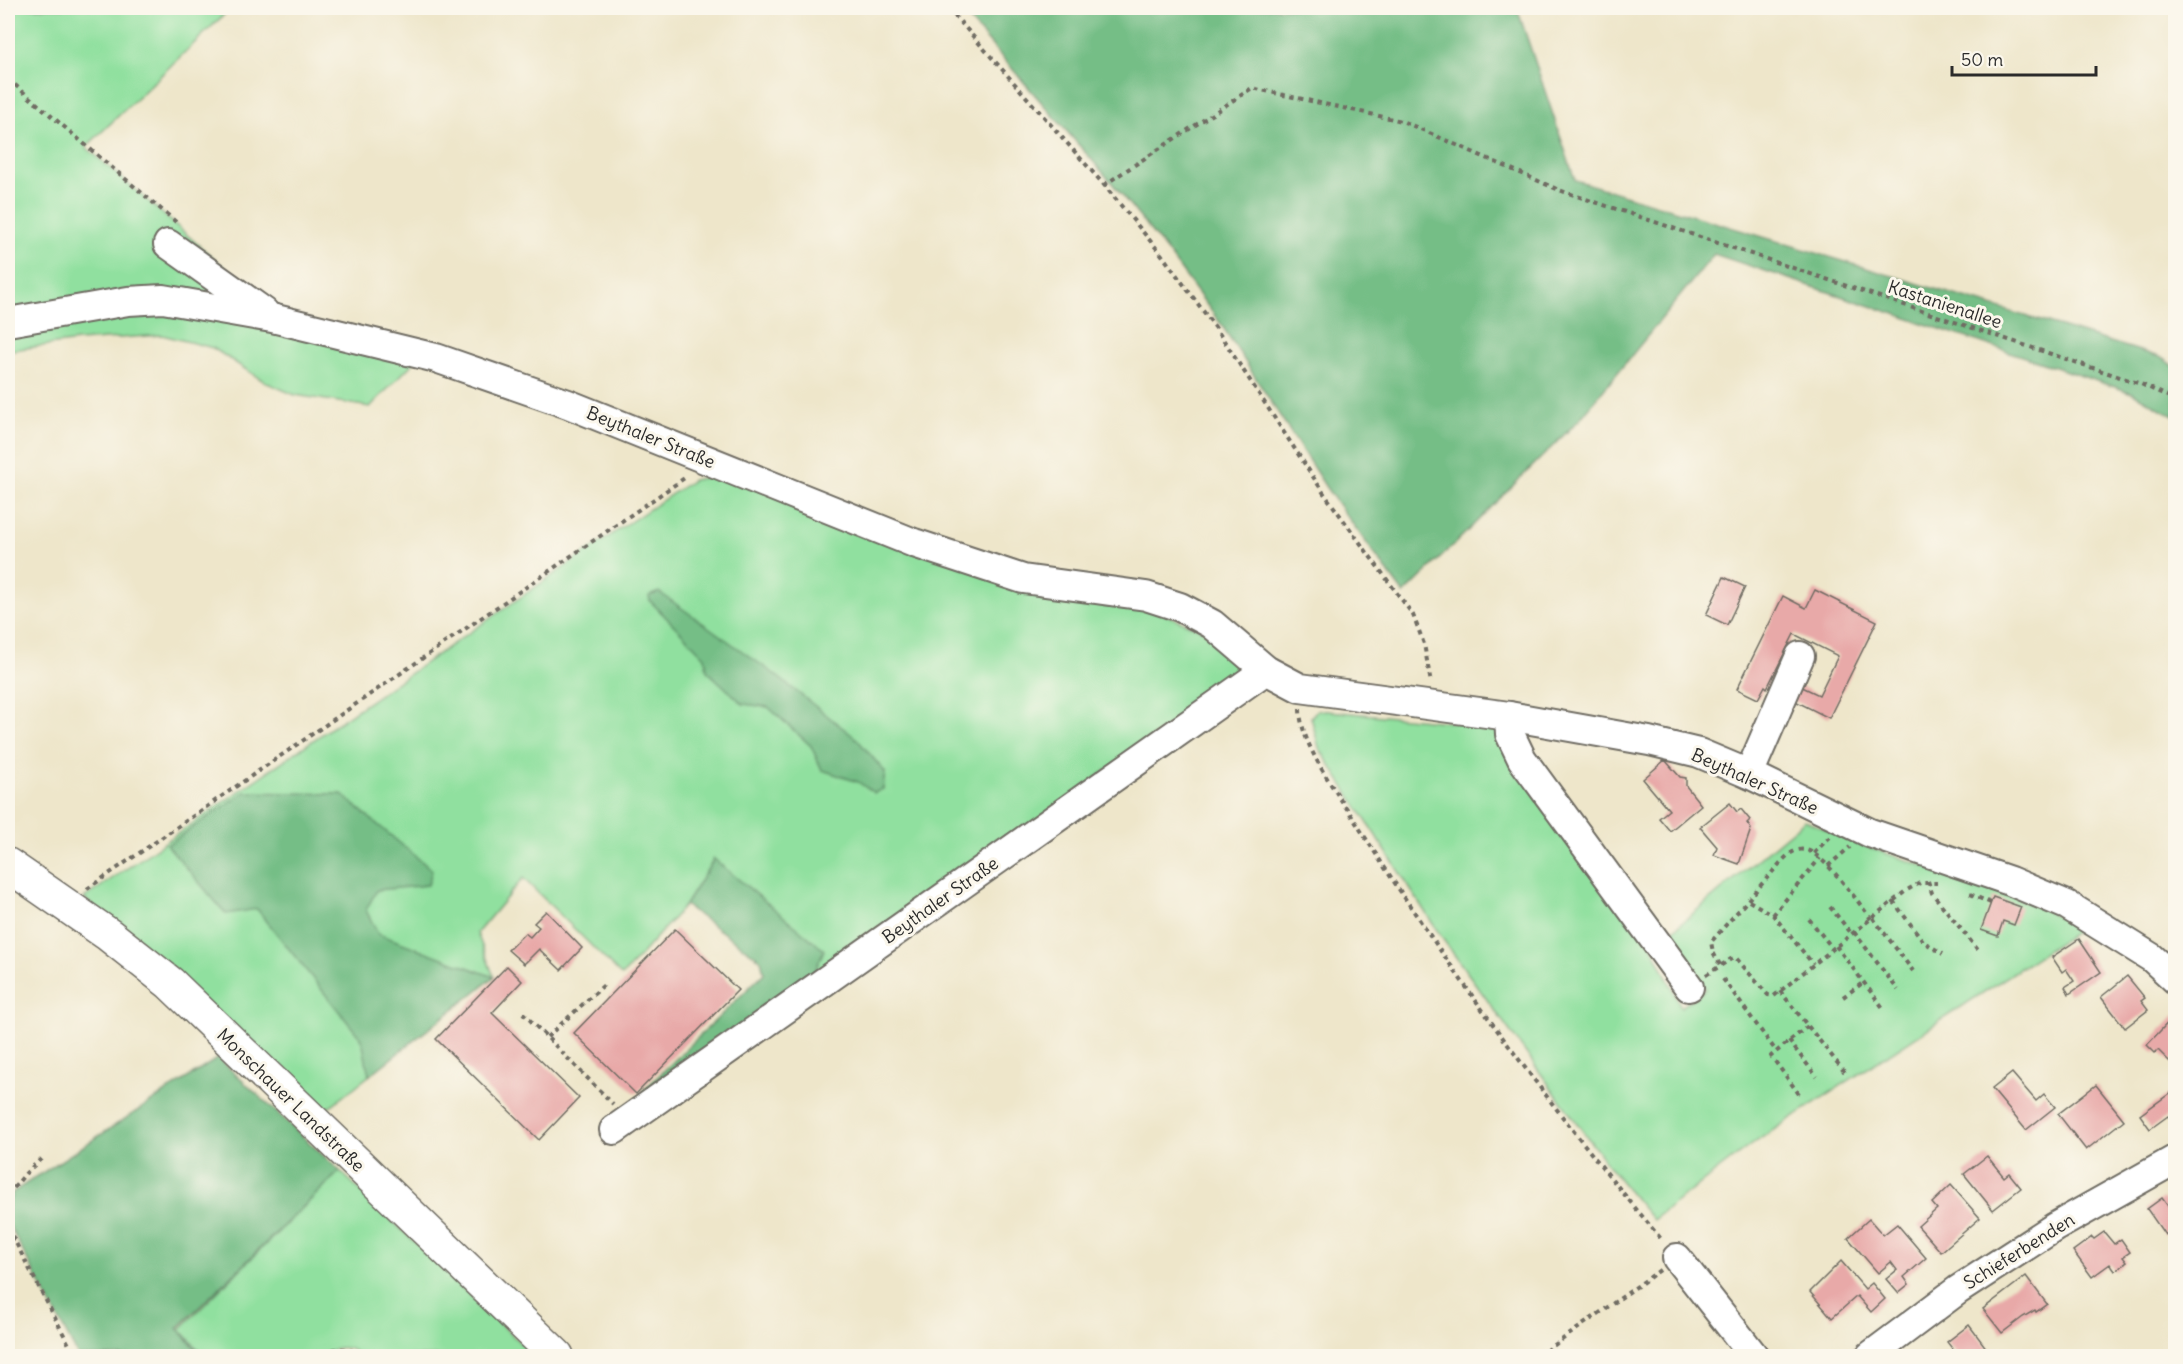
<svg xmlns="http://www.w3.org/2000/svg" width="2183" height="1364" font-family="Delius,sans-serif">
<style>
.green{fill:#90e09f;stroke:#5e8665;stroke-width:1.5}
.forest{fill:#74be86;stroke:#507458;stroke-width:1.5}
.building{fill:#e8a9a8}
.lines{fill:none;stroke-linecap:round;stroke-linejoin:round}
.minor-casing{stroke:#6f6c63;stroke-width:32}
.major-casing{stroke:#6f6c63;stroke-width:36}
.path{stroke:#6f6c63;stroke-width:4;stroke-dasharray:4.5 4.5;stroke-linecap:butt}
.minor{stroke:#fff;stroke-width:28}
.major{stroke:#fff;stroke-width:33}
.labels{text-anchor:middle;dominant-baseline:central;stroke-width:6;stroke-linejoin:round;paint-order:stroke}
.street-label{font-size:18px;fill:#2b2b2b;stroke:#fbf7ec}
</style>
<rect width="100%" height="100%" fill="#fbf7ec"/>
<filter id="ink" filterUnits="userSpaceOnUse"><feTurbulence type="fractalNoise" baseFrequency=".0167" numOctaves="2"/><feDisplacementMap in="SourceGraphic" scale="12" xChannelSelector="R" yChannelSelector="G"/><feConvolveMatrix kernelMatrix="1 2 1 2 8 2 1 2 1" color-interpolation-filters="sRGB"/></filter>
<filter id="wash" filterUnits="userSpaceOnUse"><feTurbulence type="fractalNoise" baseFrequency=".008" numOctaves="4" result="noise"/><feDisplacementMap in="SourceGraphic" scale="24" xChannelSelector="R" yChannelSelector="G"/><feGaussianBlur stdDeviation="1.35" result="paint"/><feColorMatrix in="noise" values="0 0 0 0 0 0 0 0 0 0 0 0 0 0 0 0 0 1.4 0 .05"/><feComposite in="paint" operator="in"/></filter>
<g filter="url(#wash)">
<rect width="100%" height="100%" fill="#eee6ca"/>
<g class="green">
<polygon points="15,8 231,8 86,147 248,288 251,295 8,316 8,24"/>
<polygon points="162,306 417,359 370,407 295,395 265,382 213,348 162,335 78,341 12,350 8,348 8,327"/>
<polygon points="716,475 1142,605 1207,632 1245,669 807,989 714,859 685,905 622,976 523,878 477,933 494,977 318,1116 84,898 624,526 693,480"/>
<polygon points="1317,710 1494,726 1503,734 1651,944 1681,1007 1706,989 1666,936 1805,820 1864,846 2006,893 2083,927 1752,1144 1653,1220 1609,1167 1442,938 1319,748 1311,717"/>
<path d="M340,1171L534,1356H362C350,1347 335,1343 326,1356H204L180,1329Z"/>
</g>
<g class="forest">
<polygon points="959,8 1517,8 1575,180 2160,357 2175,367 2175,417 2133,393 1714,254 1580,419 1404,594 1327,489 1221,324 1166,250 1112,183"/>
<polygon points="659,592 773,673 857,739 885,772 883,789 874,793 858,782 822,770 811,746 768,707 743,704 707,671 705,657 650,601 649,596"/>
<polygon points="245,792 341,794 432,870 428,885 377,890 366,910 378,934 494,977 369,1076 362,1040 257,909 226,914 167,845"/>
<polygon points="714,859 824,950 807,989 650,1099 643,1091 764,973 761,960 685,905"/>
<polygon points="218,1058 340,1171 178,1328 202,1356 78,1356 8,1223 8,1205 13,1192"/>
</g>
<g id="blocks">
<g class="building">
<polygon points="1724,577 1745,587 1727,625 1706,615"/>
<polygon points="1815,590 1877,621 1829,718 1789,698 1796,684 1819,695 1838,656 1794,634 1767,688 1765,686 1758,699 1737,689 1783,596 1806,608"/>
<polygon points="1665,760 1680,777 1686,778 1686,786 1701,805 1670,831 1659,818 1669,810 1643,779"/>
<polygon points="1730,803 1737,812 1741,809 1750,820 1747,823 1751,829 1739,864 1714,855 1717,847 1700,827"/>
<polygon points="1993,897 2021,907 2014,925 2003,921 1998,936 1981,930"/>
<polygon points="546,911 582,948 561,970 539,949 524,964 508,950 525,933 530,937 539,927 534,923"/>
<polygon points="675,929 738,990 636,1094 574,1033"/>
<polygon points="2079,939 2101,972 2069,994 2065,987 2074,981 2066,969 2062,972 2052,957"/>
<polygon points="507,966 522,981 492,1013 579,1098 539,1140 436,1039"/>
<polygon points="2127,976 2145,998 2141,1001 2148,1010 2125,1028 2101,997"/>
<polygon points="2176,1014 2176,1055 2170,1062 2158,1050 2155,1053 2147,1045"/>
<polygon points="2012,1073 2036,1101 2044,1094 2055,1107 2026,1130 1992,1089"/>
<polygon points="2096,1085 2124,1120 2086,1150 2058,1114"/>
<polygon points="2176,1089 2176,1116 2171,1120 2168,1116 2150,1129 2140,1115"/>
<polygon points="1987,1156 2004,1177 2009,1173 2021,1188 1993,1210 1964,1174"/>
<polygon points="1951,1185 1980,1218 1941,1252 1918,1226 1937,1209 1932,1203"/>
<polygon points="2162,1198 2176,1217 2176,1227 2165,1235 2147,1209"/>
<polygon points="1869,1219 1883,1235 1897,1224 1926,1258 1904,1277 1909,1284 1898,1293 1886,1279 1897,1270 1891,1262 1878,1273 1848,1238"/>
<polygon points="2104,1232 2114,1244 2121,1239 2130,1252 2123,1257 2127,1262 2115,1271 2110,1264 2092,1277 2073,1251 2092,1237 2094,1239"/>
<polygon points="1841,1261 1865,1289 1872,1283 1885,1299 1871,1312 1857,1296 1832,1318 1810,1292"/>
<polygon points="2026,1276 2047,1304 2036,1312 2035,1310 2023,1317 2002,1333 1983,1309"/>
<polygon points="1969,1325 1990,1353 1986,1356 1958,1356 1947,1342"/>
</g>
</g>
</g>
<g filter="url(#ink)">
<use href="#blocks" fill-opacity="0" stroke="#6f6c63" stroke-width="1.5"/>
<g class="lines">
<g class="minor-casing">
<g id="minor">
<polyline points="168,244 264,312"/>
<polyline points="8,322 128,301 163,299 272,318 436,358 568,404 914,543 1023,579 1146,596 1180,607 1212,624 1266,670 1300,688 1509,716 1649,741 1699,753 1749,774 1870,833 2010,881 2067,905 2152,958 2176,980"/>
<polyline points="1509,716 1510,734 1522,759 1689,987"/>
<polyline points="1749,774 1800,656"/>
<polyline points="614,1130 1266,670"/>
<polyline points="1677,1258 1754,1356"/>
<polyline points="1870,1356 1958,1290 2055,1227 2176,1159"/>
</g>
</g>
<g class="major-casing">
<polyline id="major" points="8,865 109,935 170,983 557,1356"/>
</g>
<g class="path">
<polyline points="948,8 1104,185 1162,255 1215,327 1323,492 1413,615 1424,644 1431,683"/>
<polyline points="8,79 176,222"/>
<polyline points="1104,185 1252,88 1402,121 1559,190 2141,384 2176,400"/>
<path d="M1300,709C1300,745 1339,795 1358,826C1449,970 1552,1109 1662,1240"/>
<polyline points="1814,853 1830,837"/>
<polyline points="1828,866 1850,847"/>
<polyline points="1928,881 1932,893 1978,950"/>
<polyline points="87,889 686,477"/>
<polyline points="1970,894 1991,903"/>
<polyline points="1749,901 1773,915 1813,964"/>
<polyline points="1893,901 1924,942 1943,954"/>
<polyline points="1830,907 1852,934"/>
<polyline points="1773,915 1820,858"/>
<polyline points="1873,918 1913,971"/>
<polyline points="1809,919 1833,949"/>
<polyline points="1854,932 1898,990"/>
<polyline points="1836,946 1884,1009"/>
<path d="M1720,965L1713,952L1711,942L1782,861C1789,854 1795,848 1806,850C1824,854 1859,903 1871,919"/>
<polyline points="1706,975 1731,959 1736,958 1768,995 1774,996 1907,890 1920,883 1937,883"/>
<polyline points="1723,979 1776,1051"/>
<polyline points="1780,991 1847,1075"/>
<polyline points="1843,997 1864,982"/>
<polyline points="523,1013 613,1104"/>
<polyline points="547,1037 606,983"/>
<polyline points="1789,1041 1817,1077"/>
<polyline points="1799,1094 1771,1056 1808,1026"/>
<polyline points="8,1195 26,1173 42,1158"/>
<polyline points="8,1228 75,1356"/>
<path d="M326,1356L331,1350C343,1347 352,1349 361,1356"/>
<polyline points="1539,1356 1660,1270"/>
</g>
<use href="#minor" class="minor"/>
<use href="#major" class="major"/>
</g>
</g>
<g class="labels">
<g class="street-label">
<text transform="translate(1945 304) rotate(18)">Kastanienallee</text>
<text transform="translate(651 437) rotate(22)">Beythaler Straße</text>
<text transform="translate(1755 781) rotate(24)">Beythaler Straße</text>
<text transform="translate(940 900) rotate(-35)">Beythaler Straße</text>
<text transform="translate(291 1100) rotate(44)">Monschauer Landstraße</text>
<text transform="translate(2019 1251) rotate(-32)">Schieferbenden</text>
</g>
</g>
<rect width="2183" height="1364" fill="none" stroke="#fbf7ec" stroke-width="30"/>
<path d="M1952 66v9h144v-9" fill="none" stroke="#2b2b2b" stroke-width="3"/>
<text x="1961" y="66" font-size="18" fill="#2b2b2b" stroke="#fbf7ec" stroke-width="4.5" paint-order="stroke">50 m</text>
</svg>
